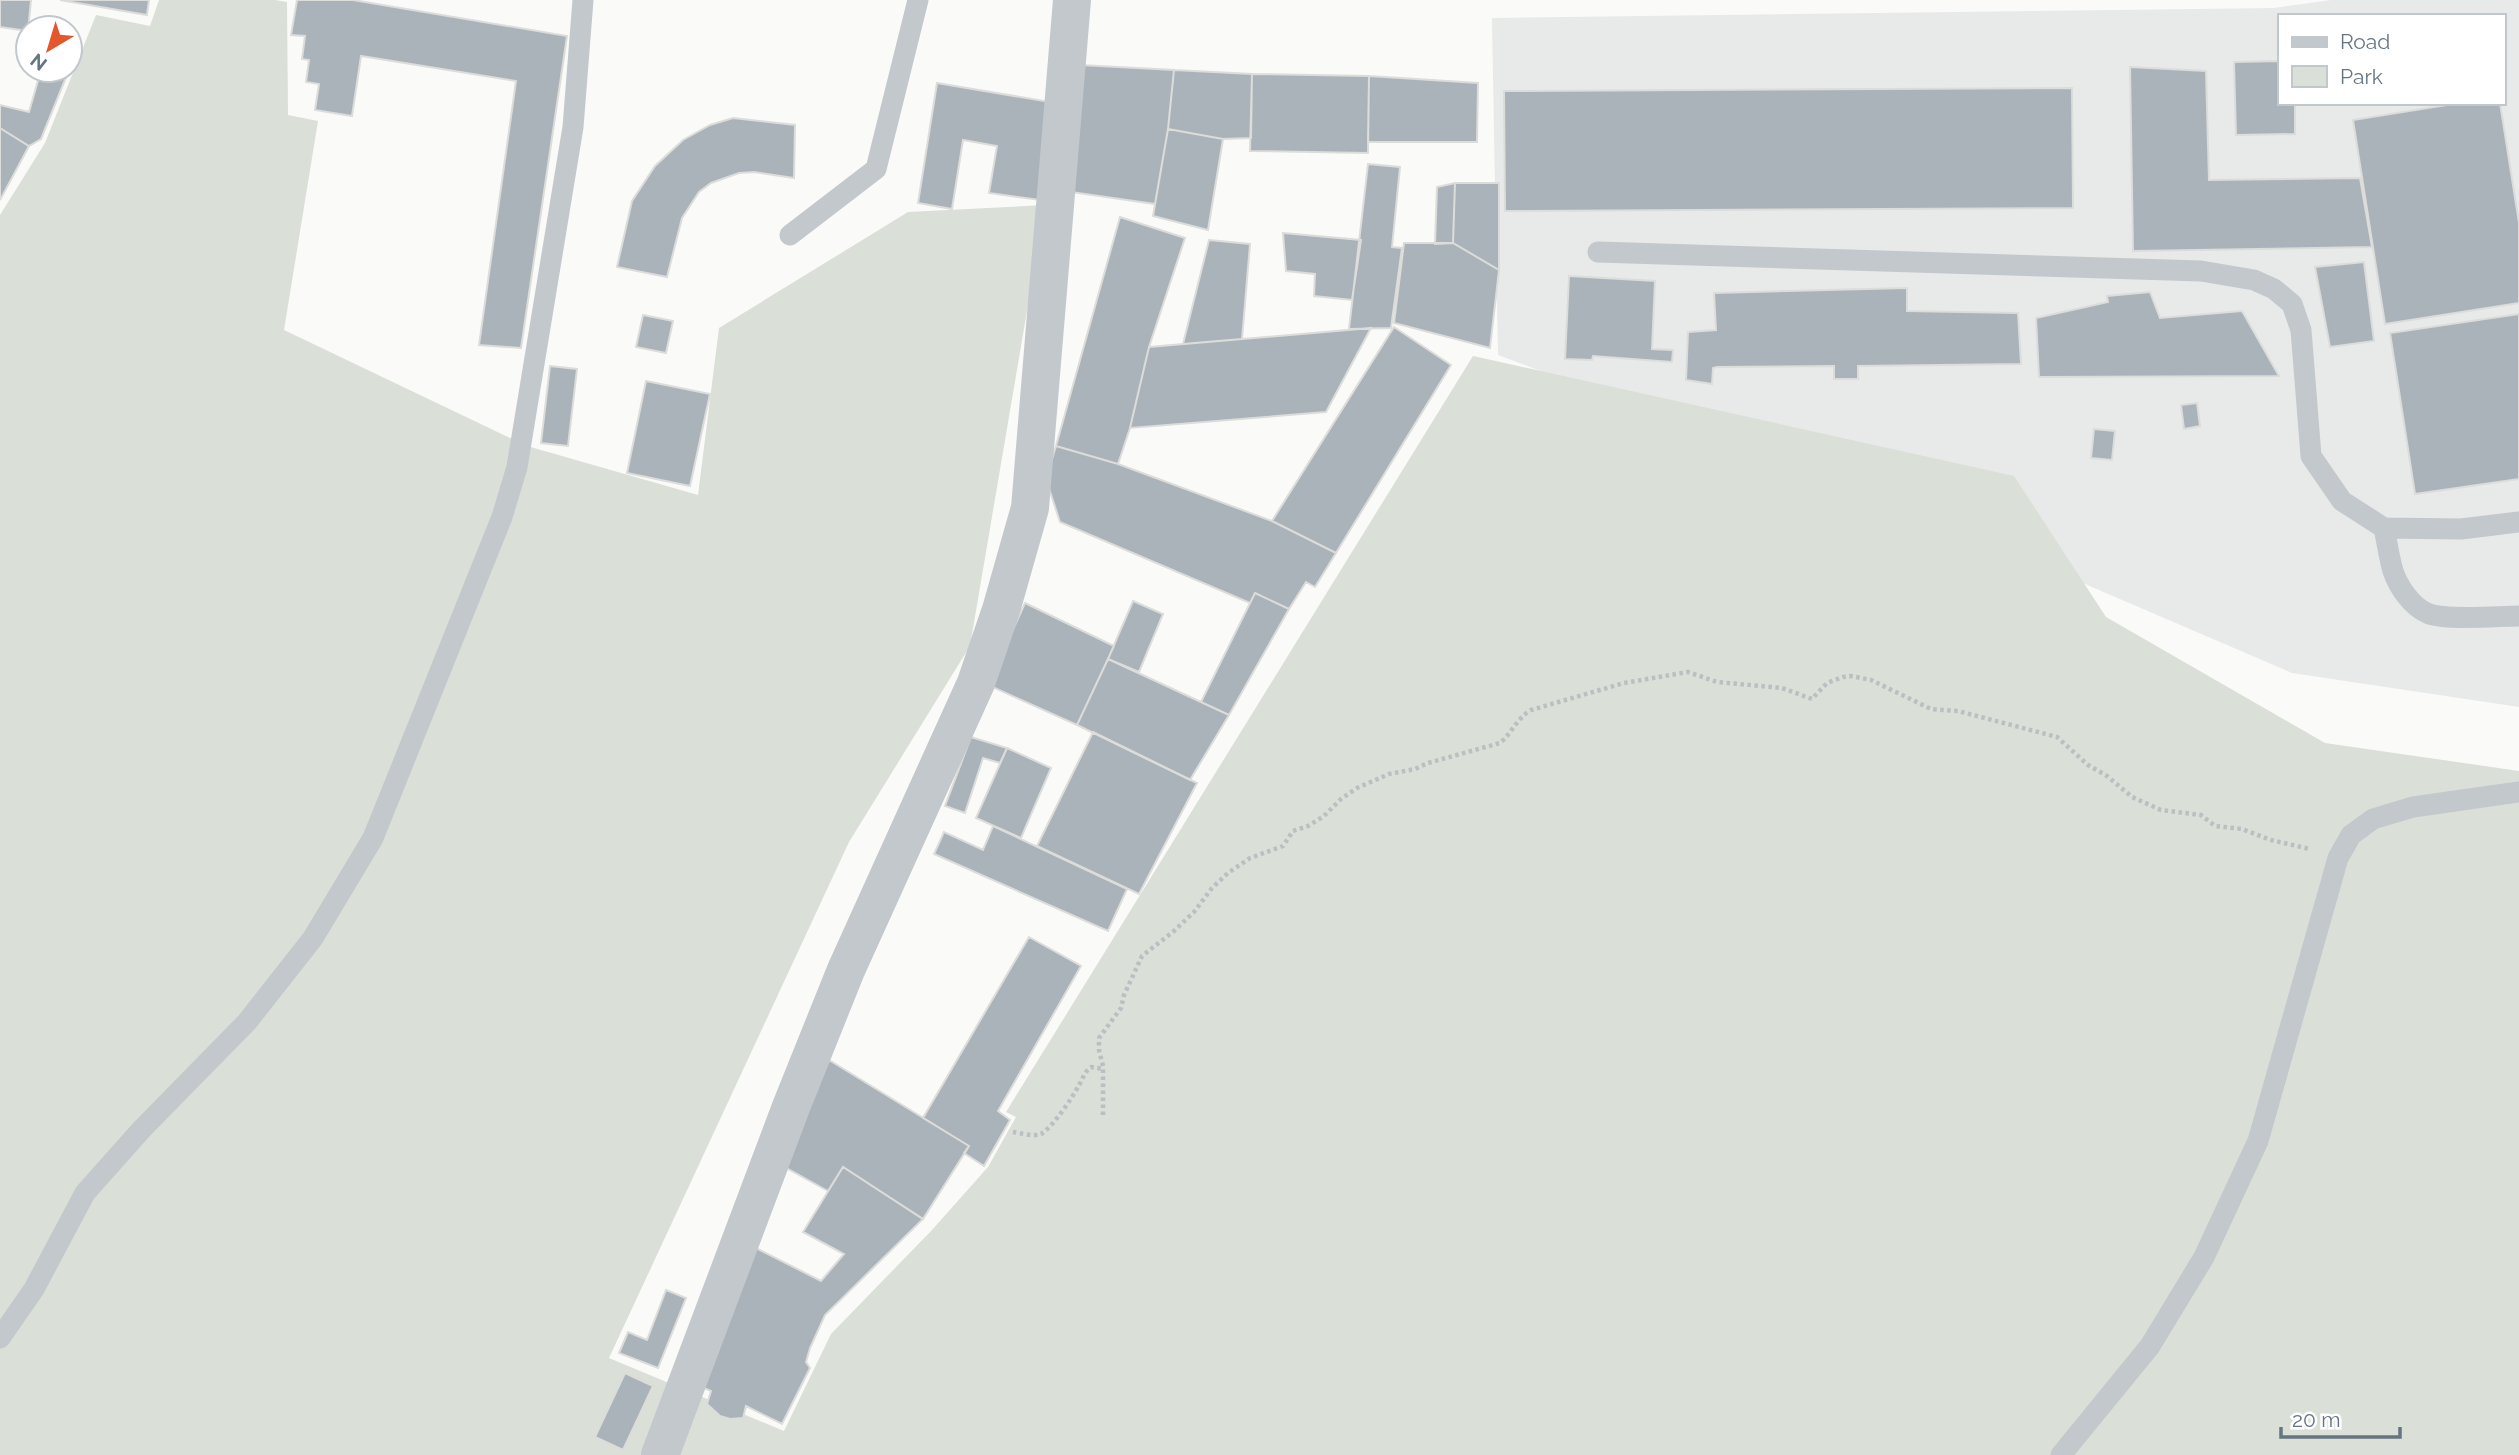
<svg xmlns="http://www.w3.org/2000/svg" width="2519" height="1455" viewBox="0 0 2519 1455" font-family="Raleway,sans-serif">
	<rect width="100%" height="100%" fill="#fafaf8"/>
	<path fill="#e8e9e9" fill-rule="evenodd" d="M2331,0H2519V707L2292,673L1920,513L1498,355L1492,18L2273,8ZM2279,16H2503V103H2279Z"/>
	<path fill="#dadfd7" d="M159,0H275L287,2L288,115L318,121L284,330L527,446L698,495L719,328L908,212L1045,205L970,646L849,842L609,1358L784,1431L831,1334L932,1230L988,1167L1016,1117L1006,1112L1473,356L2014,476L2106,617L2325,743L2519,771V1455H0V215L45,143L96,15L150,26Z"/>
	<path fill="#aab3b9" stroke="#dcdcda" stroke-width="2" d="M0,0H31L28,31L0,27Z
		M60,0H149L147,15Z
		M297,0H353L567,36L521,348L479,345L516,81L361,56L352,116L315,110L319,84L306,82L309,60L302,59L305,36L291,35Z
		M2279,61V103H2295V134L2236,135L2234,62Z
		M1080,65L1174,70L1168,129L1155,204L1071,192Z
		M2130,67L2206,71L2209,180L2360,178L2372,247L2133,251Z
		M41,70H69L41,139L29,146L0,128V105L29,112Z
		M1174,70L1252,74L1251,138L1223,139L1168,129Z
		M1252,74L1369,76L1368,153L1250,151Z
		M1369,76L1478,83L1477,142H1368Z
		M937,83L1056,103L1040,200L989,193L997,146L963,140L952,209L918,203Z
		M2072,88L2073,208L1505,211L1504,91Z
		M2459,103H2500L2519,223V303L2385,324L2353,120Z
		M733,118L795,125L794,178L754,172L739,173L711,183L699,192L682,218L667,277L617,267L632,201L655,166L683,140L710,125Z
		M0,128L29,146L0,200Z
		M1168,129L1223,139L1208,230L1153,216Z
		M1368,164L1400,167L1392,247L1402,248L1391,328L1349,329Z
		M1455,183H1499V270L1453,243Z
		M1455,183L1453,243L1435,244L1437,187Z
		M1120,217L1185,238L1149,347L1130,428L1118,464L1056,446Z
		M1283,233L1361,240L1352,300L1314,296L1315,274L1286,271Z
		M1209,240L1250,244L1242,339L1183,344Z
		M1404,243H1453L1499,270L1490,348L1394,323Z
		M2364,262L2374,341L2330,347L2315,267Z
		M1569,276L1655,281L1652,349L1673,350L1672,362L1593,356L1592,360L1565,359Z
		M1907,288V311L2018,313L2021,364L1858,366V379H1834V366L1717,367L1713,368L1712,384L1686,380L1688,332L1716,330L1714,293Z
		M2150,292L2160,318L2242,311L2279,376L2039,377L2036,318L2108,302L2107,296Z
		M2519,314V479L2415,494L2390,333Z
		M643,315L673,321L666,353L636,347Z
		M1394,327L1451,365L1336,553L1272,521Z
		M1371,328L1326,412L1130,428L1149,347Z
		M550,366L577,369L568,446L541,443Z
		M646,381L710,394L690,486L627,473Z
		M2197,403L2200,426L2184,429L2181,405Z
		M2094,429L2115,431L2112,460L2091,458Z
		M1056,446L1118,464L1272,521L1336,553L1315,587L1306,582L1289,609L1255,593L1250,603L1060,522L1046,479Z
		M1255,593L1289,609L1229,715L1201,702Z
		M1133,601L1163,614L1139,672L1108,659Z
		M1025,603L1114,646L1077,725L988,685Z
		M1108,659L1229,715L1190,780L1077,725Z
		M1093,732L1197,783L1139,894L1037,846Z
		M971,737L1007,748L1000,763L983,758L965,813L945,806Z
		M1007,748L1051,768L1021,838L976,818Z
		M993,826L1127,889L1108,931L934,854L944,832L983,850Z
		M1029,937L1081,966L998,1111L1010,1120L984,1166L964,1153L969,1146L923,1118Z
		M829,1060L969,1146L923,1219L843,1167L828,1191L781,1165Z
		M843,1167L923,1219L825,1315L810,1348L806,1362L810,1368L782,1424L746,1406L743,1418L730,1419L720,1416L707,1404L711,1391L700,1386L752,1246L821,1281L844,1254L803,1232Z
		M666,1290L686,1298L658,1368L619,1353L628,1332L647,1340Z
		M625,1373L653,1386L623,1450L595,1437Z"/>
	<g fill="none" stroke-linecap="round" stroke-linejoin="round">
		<path stroke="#bbbfc2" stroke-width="4.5" stroke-dasharray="3.5 3.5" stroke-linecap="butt" d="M1103,1115V1066L1099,1050V1038L1121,1008L1124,995L1142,956L1174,931L1194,912L1212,888L1228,873L1250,858L1283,846L1293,831L1308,826L1324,816L1341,799L1357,788L1389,774L1415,769L1428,763L1500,743C1512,733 1517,718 1531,710L1624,683L1688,672L1717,682L1782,688L1812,699L1827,683L1843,677L1851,676L1871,680L1931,709L1958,711L2057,737L2088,765L2107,776L2132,797L2161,810L2201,815L2215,826L2242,829L2271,840L2310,849
			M1013,1132C1020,1133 1034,1137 1041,1134C1052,1128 1073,1097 1079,1085C1083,1079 1084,1072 1091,1067L1103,1069"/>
		<path stroke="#c3c8cc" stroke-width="21" d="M790,235L876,169L918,0
			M1598,252L2201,271L2254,280L2274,289L2292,304L2301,330L2311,456L2342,501L2384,528L2461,529L2519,522
			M2384,528C2387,542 2389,557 2393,571C2398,586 2411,606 2427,613C2444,621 2498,616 2519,616
			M0,1338L34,1289L85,1193L142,1129L247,1022L313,938L373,838L502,517L517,467L573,127L583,0
			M2061,1455L2150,1346L2204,1257L2258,1141L2338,858L2351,835L2373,819L2413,807L2519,792"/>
		<path stroke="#c3c8cc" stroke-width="38" d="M660,1455L791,1107L846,970L976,683L1001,610L1030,508L1072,0"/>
	</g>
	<rect x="2278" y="14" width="228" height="91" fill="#ffffff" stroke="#c1c8cd" stroke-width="2"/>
	<rect x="2292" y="37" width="35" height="10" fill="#c3c8cc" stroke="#c1c8cd" stroke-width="2"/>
	<text x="2340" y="49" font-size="21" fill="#657683">Road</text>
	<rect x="2292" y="66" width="35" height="21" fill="#dadfd7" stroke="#c1c8cd" stroke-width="2"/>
	<text x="2340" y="84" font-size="21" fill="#657683">Park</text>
	<g transform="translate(49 49) rotate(218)"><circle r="33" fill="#ffffff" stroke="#c1c8cd" stroke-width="2"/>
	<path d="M0-5L12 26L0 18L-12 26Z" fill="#e4572e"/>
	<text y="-10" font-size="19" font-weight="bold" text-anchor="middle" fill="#657683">N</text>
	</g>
	<path d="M2281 1427v10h119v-10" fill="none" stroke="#657683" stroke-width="3.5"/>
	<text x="2292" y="1427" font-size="21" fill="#657683" stroke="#ffffff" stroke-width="5" paint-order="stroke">20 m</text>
</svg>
